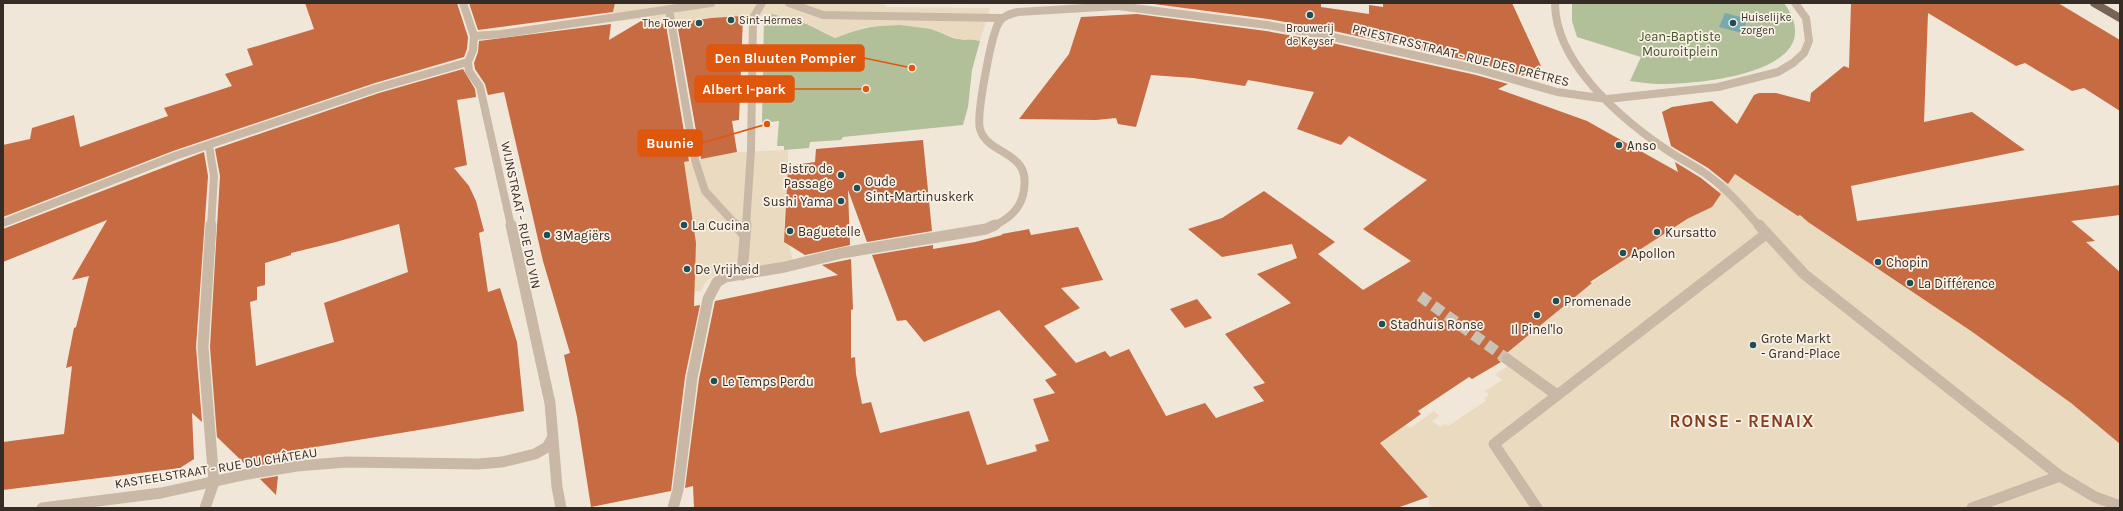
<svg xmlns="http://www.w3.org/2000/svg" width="2123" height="511" viewBox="0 0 2123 511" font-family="Karla,sans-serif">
	<rect width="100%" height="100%" fill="#f1e7d9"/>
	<path fill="#b1c099" d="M1572,3H1784C1834,72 1702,84 1660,84C1650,84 1640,82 1630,81L1641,57L1577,37L1572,21Z
		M773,14L807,24L835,38C866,25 900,20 932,29C941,32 950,38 958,39C966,41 972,38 980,41L972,70L968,107L963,125L843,137L841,140L810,142L809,148L784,150V146H777L779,121L762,123L764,15Z"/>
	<path fill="#eadac0" d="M615,3H886L884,5L886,7L990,8L980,41L970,39H958L931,29L900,25L865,27L835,38L807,24L773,14L742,19L711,18L652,27L651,20L645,18L622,21L613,12Z
		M788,150V168L783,169V171H786L787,185H783L782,188H786L784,229L793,260L717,273L705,283L701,291L690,292L694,241L689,195L682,162L737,152Z
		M1727,168L1919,294L1971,331L2071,403L2120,444V508H1430L1428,497L1378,440L1404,423L1410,428L1434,411L1439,416L1432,421L1440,427L1445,424L1448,426L1487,400L1484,398L1489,395L1485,391L1502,380L1495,374L1508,366L1499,359L1578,293L1618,264L1684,220L1712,207Z"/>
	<path fill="#78a9ae" d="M1725,13L1748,19L1742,33L1719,27Z"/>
	<path fill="#c66b42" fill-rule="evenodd" d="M305,3H457L468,37L467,49L464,57L375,83L173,151L3,217V145L30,139L32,128L74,115L80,147L168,116L164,108L232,86L225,74L253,65L247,49L314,29Z
		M469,3H615L613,12L478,30Z
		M1146,3H1321V7L1369,14V5L1383,7V3H1512L1541,66L1522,76L1479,63L1334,31L1268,19Z
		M1851,3H2058L2120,40V111L2084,88L2072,91L2025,63L2016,66L1928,13L1924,122L1972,112L2025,150L1851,186L1857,221L2120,185V215L2071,221L2095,241L2086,242L2120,272V444L2071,403L1971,331L1808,222L1800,215L1798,216L1735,174L1728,184L1708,168L1671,146L1662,112L1672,107L1712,101L1737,124L1754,95L1759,93H1776L1810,102L1811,93L1844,66L1849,68Z
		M1137,14L1266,31L1332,43L1476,75L1508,84L1498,89L1587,121L1678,172L1675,162L1701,178L1721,194L1712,207L1687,219L1590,282L1592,283L1508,352L1502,355L1498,360L1501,362L1472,379L1469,377L1418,411L1421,414L1380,443L1428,497L1397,508H694L693,486L685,488L699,379L715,301L838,275L822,265L851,259L853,309L851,310V358L855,357L856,374L862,404L871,402L880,433L969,411L987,465L1037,451L1035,445L1049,441L1033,399L1055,393L1045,380L1057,375L999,310L924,342L906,320L897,321L872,255L933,245V249L975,242L1002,235V234L1029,229L1031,235L1078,227L1103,280L1061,288L1080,308L1044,326L1076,363L1105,351L1110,357L1129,349L1166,416L1205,403L1216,418L1264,401L1253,387L1265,383L1225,334L1291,303L1257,274L1297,258L1292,244L1222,257L1188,229L1222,218L1264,191L1335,242L1318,254L1363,290L1411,261L1363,229L1427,180L1349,136L1341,145L1297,129L1314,92L1248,80L1245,86L1193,78L1151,75L1136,127L1118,124L1116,118L1096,120L1019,119L1069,54L1081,17Z
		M743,16L739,120L732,121L737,152L701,159L677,23L711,18Z
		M646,18L666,25L689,161L684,162L696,243L694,306L700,305L685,377L671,491L591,507L577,417L564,355L570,353L543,261L504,92L488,95L485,84L475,69L474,63L478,52L479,41L611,24L609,40Z
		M463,69L475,89L476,97L457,100L467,165L454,168L469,186L476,201L484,231L479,233L488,292L500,288L517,342L524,411L443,426L279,453V462L248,467L217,437L210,347L220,176L215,149L379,93ZM399,224L408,272L324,303L334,342L256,366L250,302L257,300V287L265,285V263L291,255V253L336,242Z
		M923,140L932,231L867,242L848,190L850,245L805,255L784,242L788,166L815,162L816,149Z
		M204,152L208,176L196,347L202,422L192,413L194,459L180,468L3,490V442L64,434L72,366L66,368L74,328L76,327L89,276L72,280L107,220L3,262V229Z
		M1197,299L1212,318L1185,328L1170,309Z
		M278,476L276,495L260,479Z"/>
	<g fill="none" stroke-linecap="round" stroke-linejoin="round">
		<path stroke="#cbc2b5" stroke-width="11" stroke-dasharray="11 5.5" stroke-linecap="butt" d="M1420,296L1507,359"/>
		<path stroke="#c9b8a5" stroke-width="8" d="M463,3L474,36L473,50L468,62L469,71L480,87L511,226
			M789,3L823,15L1001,18
			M1555,3C1555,62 1619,117 1664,148C1679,159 1696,166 1710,177C1729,191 1744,209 1759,226
			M669,9L695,160L705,191L737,226
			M474,36L501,34L711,3
			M209,146L214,176L211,226
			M3,223L175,156L377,88L468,62
			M746,226L751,151L753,18L762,3
			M993,226C1007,220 1019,211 1023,195C1034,149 988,157 980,129C976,115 991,38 998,24C1002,16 1010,14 1018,12L1118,6L1267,25L1333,37L1477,69L1557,92L1607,99L1718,87L1778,72L1793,63L1804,53L1809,41L1806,18L1795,3"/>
		<path stroke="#c9b8a5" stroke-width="11" d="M511,225L550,403L557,487L561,508
			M736,225L744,234
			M1759,225L1804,274L2060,476L2095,497L2120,506
			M742,275L746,225
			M1507,359L1557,395
			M42,508L161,493L248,474L297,466L347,462L477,464L502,462L535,454L547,447L553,437
			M205,508L214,482L203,347L211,225
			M673,508L678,490L692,378L708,299L717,282L725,277L785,267L842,253L986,229L995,225
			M1537,508L1494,444L1766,234
			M1972,508L2060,476"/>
		<path stroke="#776457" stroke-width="8" d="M2094,3L2120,18"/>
	</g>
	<g fill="#1c4f56" stroke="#f9f1e5" stroke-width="1.5">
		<circle cx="1310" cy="15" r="4"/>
		<circle cx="731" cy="20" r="4"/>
		<circle cx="699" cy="23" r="4"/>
		<circle cx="1733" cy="23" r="4"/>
		<circle cx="1619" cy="145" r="4"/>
		<circle cx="841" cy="175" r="4"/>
		<circle cx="857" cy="188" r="4"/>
		<circle cx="841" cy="201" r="4"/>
		<circle cx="684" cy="225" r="4"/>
		<circle cx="790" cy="231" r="4"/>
		<circle cx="1657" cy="232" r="4"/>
		<circle cx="547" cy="235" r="4"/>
		<circle cx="1623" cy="253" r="4"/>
		<circle cx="1878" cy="262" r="4"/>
		<circle cx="687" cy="269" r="4"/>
		<circle cx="1910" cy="283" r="4"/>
		<circle cx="1556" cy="301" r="4"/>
		<circle cx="1537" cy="315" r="4"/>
		<circle cx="1382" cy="324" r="4"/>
		<circle cx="1753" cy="345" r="4"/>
		<circle cx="714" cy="381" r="4"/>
	</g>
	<g text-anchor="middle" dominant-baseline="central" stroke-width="3.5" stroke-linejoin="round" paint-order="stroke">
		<g font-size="11" fill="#352c26" stroke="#f9f1e5" text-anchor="start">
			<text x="1741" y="17">Huiselijke<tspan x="1741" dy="13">zorgen</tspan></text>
			<text x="739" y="20">Sint-Hermes</text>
			<text x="691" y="23" text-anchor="end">The Tower</text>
			<text x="1310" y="28" text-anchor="middle">Brouwerij<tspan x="1310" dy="13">de Keyser</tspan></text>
		</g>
		<g font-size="13" fill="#42532a" stroke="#f9f1e5">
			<text x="1680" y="36">Jean-Baptiste<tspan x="1680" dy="15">Mouroitplein</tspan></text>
		</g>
		<g font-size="13" fill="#352c26" stroke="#f9f1e5">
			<text transform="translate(1461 55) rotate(14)">PRIESTERSSTRAAT - RUE DES PRÊTRES</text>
			<text transform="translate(521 215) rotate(78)">WIJNSTRAAT - RUE DU VIN</text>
			<text transform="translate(216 468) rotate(-9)">KASTEELSTRAAT - RUE DU CHÂTEAU</text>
		</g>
		<g font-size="13" fill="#352c26" stroke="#f9f1e5" text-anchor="start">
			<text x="1627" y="145">Anso</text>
			<text x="833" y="168" text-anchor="end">Bistro de<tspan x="833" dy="15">Passage</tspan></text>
			<text x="865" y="181">Oude<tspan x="865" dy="15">Sint-Martinuskerk</tspan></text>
			<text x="833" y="201" text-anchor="end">Sushi Yama</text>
			<text x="692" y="225">La Cucina</text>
			<text x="798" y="231">Baguetelle</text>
			<text x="1665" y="232">Kursatto</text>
			<text x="555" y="235">3Magiërs</text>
			<text x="1631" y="253">Apollon</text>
			<text x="1886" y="262">Chopin</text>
			<text x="695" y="269">De Vrijheid</text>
			<text x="1918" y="283">La Différence</text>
			<text x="1564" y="301">Promenade</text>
			<text x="1390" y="324">Stadhuis Ronse</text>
			<text x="1537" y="329" text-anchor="middle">Il Pinel'lo</text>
			<text x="1761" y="338">Grote Markt<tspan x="1761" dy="15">- Grand-Place</tspan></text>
			<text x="722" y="381">Le Temps Perdu</text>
		</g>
		<g font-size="17" font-weight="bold" letter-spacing="1" fill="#843e1f" stroke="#f9f1e5">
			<text x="1742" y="421">RONSE - RENAIX</text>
		</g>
	</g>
	<path fill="none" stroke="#df570d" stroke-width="1.5" d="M912 68L864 58M866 89L794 89M767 124L702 143"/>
	<g fill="#df570d" stroke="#f9f1e5" stroke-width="1.5">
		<circle cx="912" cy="68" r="4"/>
		<circle cx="866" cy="89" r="4"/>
		<circle cx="767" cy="124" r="4"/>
	</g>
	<g fill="#df570d" stroke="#df570d" stroke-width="1.5">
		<rect x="707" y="45" width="157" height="26" rx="4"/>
		<rect x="695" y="76" width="99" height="26" rx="4"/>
		<rect x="638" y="130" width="64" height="26" rx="4"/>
	</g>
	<g font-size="14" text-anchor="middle" font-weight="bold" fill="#fff">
		<text x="785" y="63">Den Bluuten Pompier</text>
		<text x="744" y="94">Albert I-park</text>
		<text x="670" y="148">Buunie</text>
	</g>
	<rect width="2123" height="511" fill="none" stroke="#352c26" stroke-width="8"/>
</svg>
